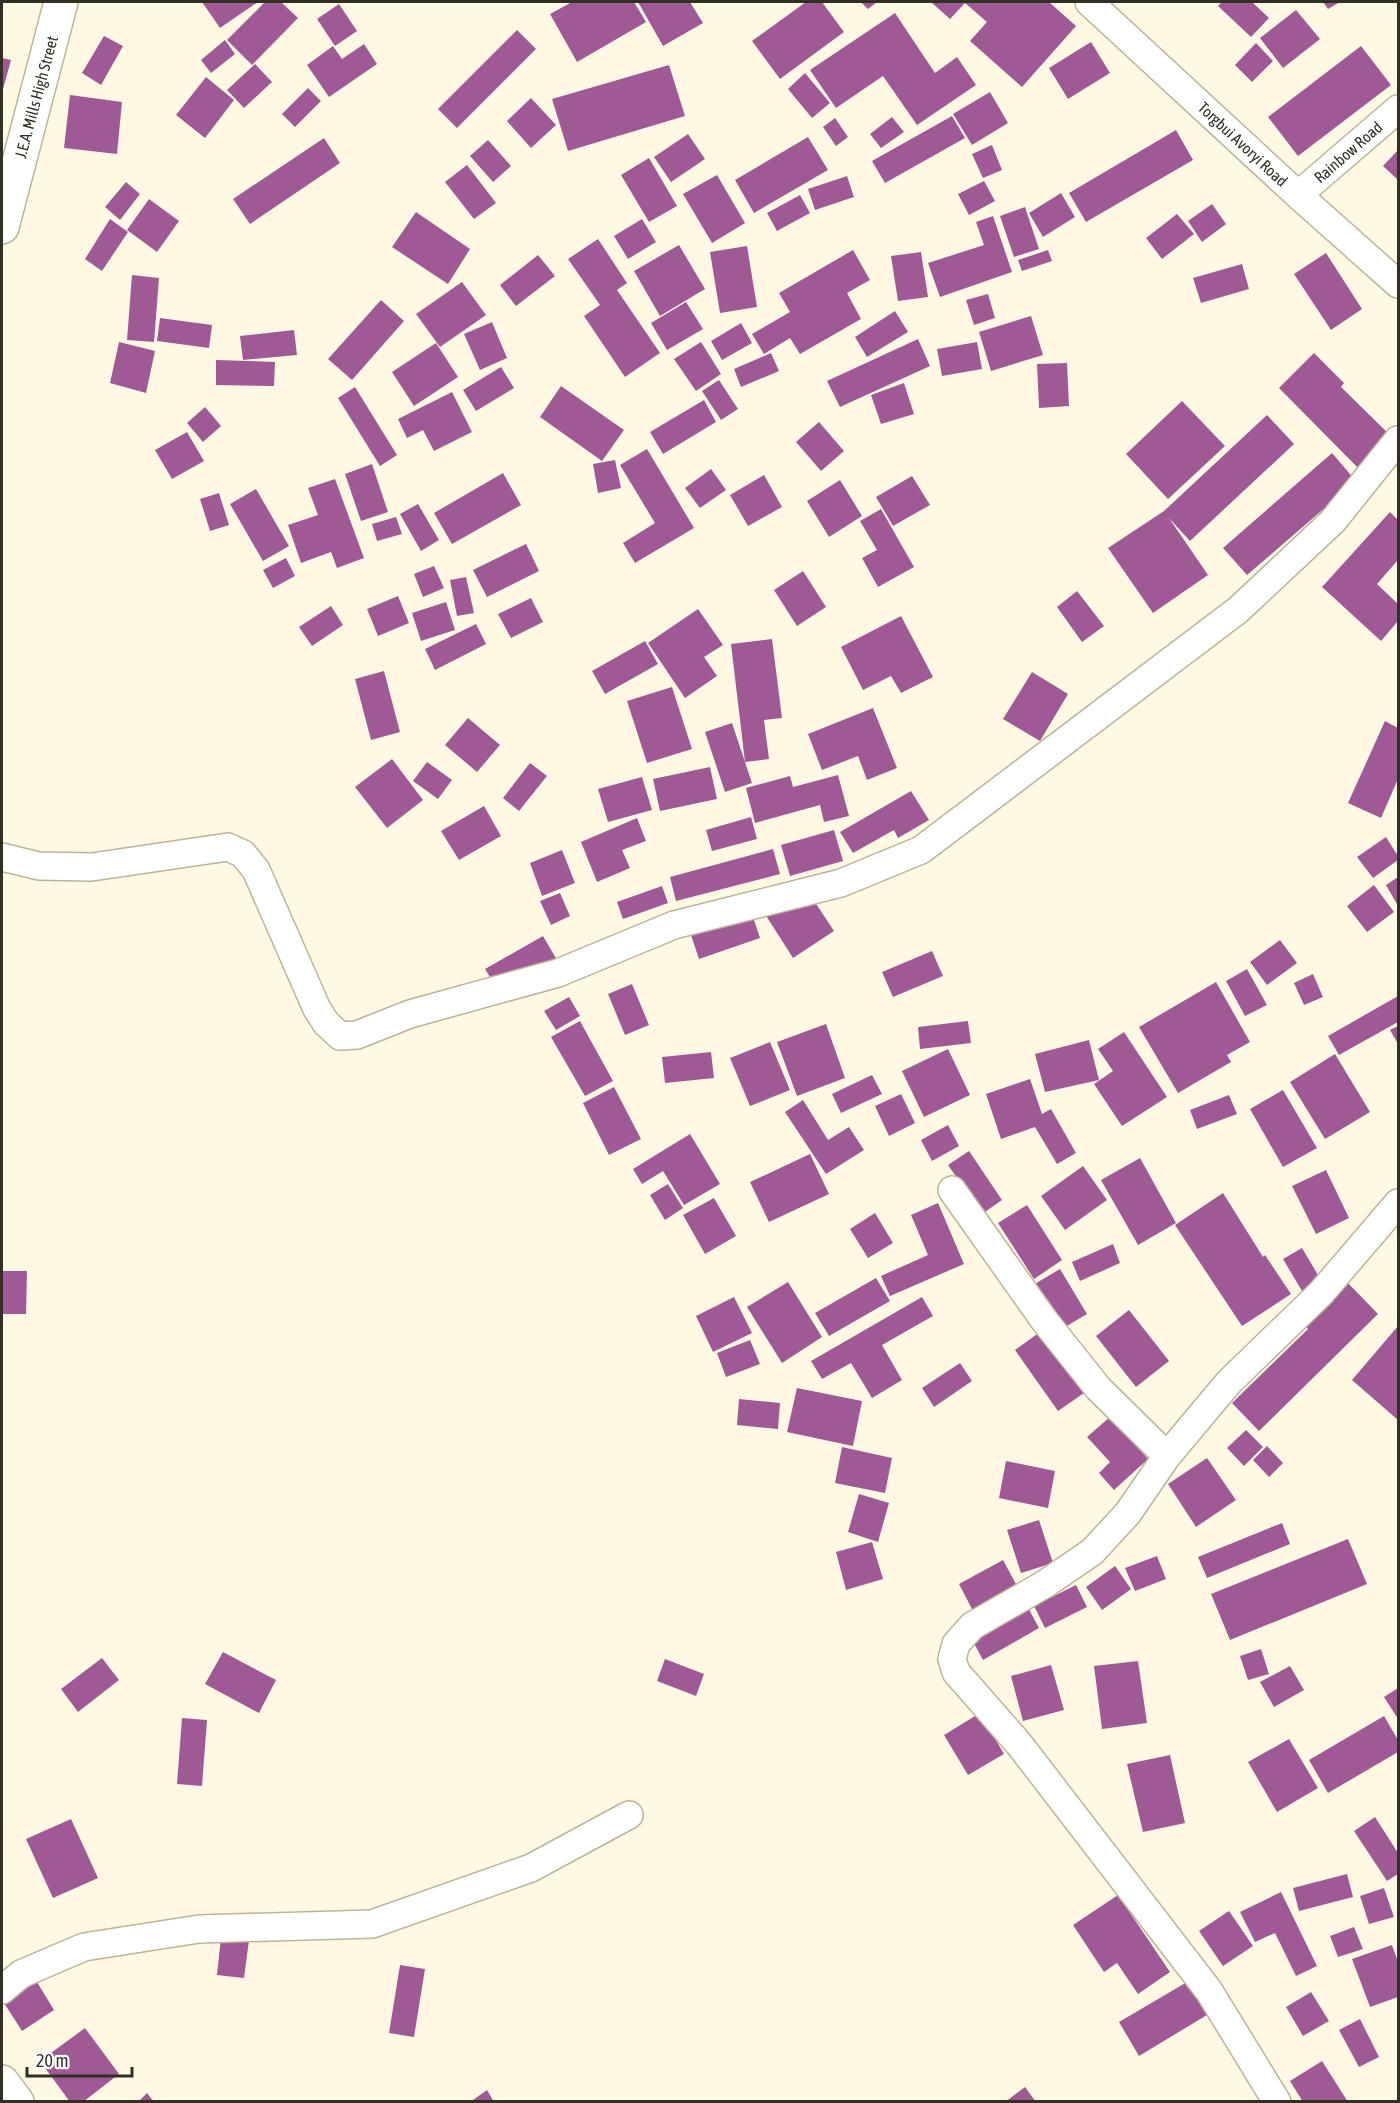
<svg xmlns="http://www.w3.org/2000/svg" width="1400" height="2103" viewBox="0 0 1400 2103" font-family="'Asap Condensed',sans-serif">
	<rect width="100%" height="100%" fill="#fff9e4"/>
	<path fill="#9f5995" d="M202,2H258L220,28Z
		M265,2H281L298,18L252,65L227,40Z
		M572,2H634L646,22L577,62L550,14Z
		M638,2H690L703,23L663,46Z
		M806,2H822L844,32L780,79L752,41Z
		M861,2H877L868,9Z
		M931,2H1049L1076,26L1022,87L970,41L987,22L965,3L950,19Z
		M1222,2H1252L1269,18L1251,37L1218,6Z
		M1323,2H1340L1328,9Z
		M339,4L357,31L335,46L317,19Z
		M1296,10L1320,39L1283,68L1260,38Z
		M895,13L935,73L957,57L976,85L917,125L883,76L836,108L810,70Z
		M517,30L536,49L457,128L438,109Z
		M104,36L123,46L101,85L82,73Z
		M225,40L235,54L211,73L201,60Z
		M1091,42L1110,73L1068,99L1049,68Z
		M1256,43L1273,61L1252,82L1235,65Z
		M364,44L377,64L329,97L307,65L333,46L342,59Z
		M1361,46L1391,85L1298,156L1268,117Z
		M2,58L11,60L2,93Z
		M255,64L272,82L244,108L227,90Z
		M669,65L685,116L568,151L552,99Z
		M805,73L830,103L812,118L788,89Z
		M206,77L234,100L205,138L176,115Z
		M308,88L321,101L295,127L282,114Z
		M990,92L1008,123L972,145L953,114Z
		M70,95L122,102L117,154L64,148Z
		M531,98L556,125L531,148L507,121Z
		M952,116L965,138L885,183L872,161Z
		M892,117L904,132L881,148L870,134Z
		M835,118L848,137L836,146L823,127Z
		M1176,130L1193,160L1086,222L1069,193Z
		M688,134L705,159L671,182L654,157Z
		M808,137L828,170L754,213L735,180Z
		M324,138L340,163L250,224L233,199Z
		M488,140L511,166L493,182L470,156Z
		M992,145L1002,170L983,178L972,154Z
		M1398,150V180L1383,166Z
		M649,158L677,206L649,222L621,175Z
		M467,165L496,203L474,219L445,182Z
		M717,175L745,223L712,243L683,194Z
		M847,176L854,197L815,210L808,189Z
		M984,181L995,201L969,215L958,194Z
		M126,182L140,194L120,220L105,207Z
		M1061,193L1075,217L1043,237L1029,213Z
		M800,195L810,213L777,231L767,213Z
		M149,199L179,221L157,252L127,230Z
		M1212,204L1226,224L1202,242L1188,221Z
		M1025,207L1039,249L1014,257L1000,216Z
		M416,212L470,249L448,284L392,247Z
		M1177,214L1194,234L1162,259L1146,238Z
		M993,216L1012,272L940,297L928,263L984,245L976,222Z
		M110,219L128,232L102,271L85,259Z
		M642,219L656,242L628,259L614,236Z
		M598,239L627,283L617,290L660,353L625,377L584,316L600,305L568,259Z
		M679,245L705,289L660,316L634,271Z
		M747,246L757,307L720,313L710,252Z
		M853,250L870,280L847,293L861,319L800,354L790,338L764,354L752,334L790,312L779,293Z
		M1048,250L1052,261L1022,271L1018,260Z
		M921,252L928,297L898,301L891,256Z
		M1326,253L1362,309L1331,330L1294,274Z
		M538,255L555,276L516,306L500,285Z
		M1242,264L1249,289L1201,303L1193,278Z
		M132,275L159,278L154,342L127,340Z
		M462,282L486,315L440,347L416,314Z
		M988,294L995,318L974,325L966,300Z
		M381,300L404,321L352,380L328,359Z
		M686,302L703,329L667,350L651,323Z
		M895,311L908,332L867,357L855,337Z
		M1031,316L1043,355L991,371L979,332Z
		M160,318L212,325L209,348L157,341Z
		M492,322L507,358L480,370L464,334Z
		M741,323L752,343L722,360L711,341Z
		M294,330L297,355L243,360L240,336Z
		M918,339L930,366L840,407L827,381Z
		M119,342L155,351L146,393L110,383Z
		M701,342L721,374L696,391L674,359Z
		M977,342L982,369L942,376L937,349Z
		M436,343L458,377L414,406L392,372Z
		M771,353L779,371L741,387L734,369Z
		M1314,353L1344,383L1341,387L1398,443L1366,476L1279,388Z
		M216,360L275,362L274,386L216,385Z
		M1067,363L1069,406L1039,408L1037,364Z
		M501,367L514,388L476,411L463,390Z
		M719,380L738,409L721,420L702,391Z
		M904,383L914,414L881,424L871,395Z
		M561,386L624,430L602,461L540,417Z
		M355,387L397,455L380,466L338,398Z
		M452,392L472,432L434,451L423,430L407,438L398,419Z
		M704,400L716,422L663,454L650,432Z
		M1182,401L1225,446L1168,499L1126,454Z
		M205,407L221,426L203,442L187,423Z
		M1267,415L1294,444L1190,541L1169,518L1208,575L1153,613L1108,548L1164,511Z
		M819,422L844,451L821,471L796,442Z
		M187,432L204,461L172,479L155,450Z
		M647,449L694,528L635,563L623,543L655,523L620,465Z
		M1332,453L1356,481L1247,575L1223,548Z
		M615,460L621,488L598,493L593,464Z
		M372,464L388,512L361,521L345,474Z
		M711,469L726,490L700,508L685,488Z
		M503,473L521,505L452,544L434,513Z
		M764,475L782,507L748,526L730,495Z
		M912,476L930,505L893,526L876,497Z
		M335,479L364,558L337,568L331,552L301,563L288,525L318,515L308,488Z
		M840,480L862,516L829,537L807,501Z
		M256,489L289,546L263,561L230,504Z
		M219,493L229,525L210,531L200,499Z
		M418,504L439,540L421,551L400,514Z
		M881,509L914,567L878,587L862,558L877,550L860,521Z
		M1390,512L1398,520V560L1377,584L1398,604V621L1381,641L1322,587Z
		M396,517L402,534L377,541L372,524Z
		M526,544L539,571L487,597L473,570Z
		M286,558L295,576L273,588L263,570Z
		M434,566L444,588L423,597L414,574Z
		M803,571L826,607L797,626L774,590Z
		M466,577L474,613L457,616L450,580Z
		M1077,591L1104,626L1082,642L1057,607Z
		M398,596L409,623L378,636L367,609Z
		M531,598L543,622L511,638L498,614Z
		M446,602L455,630L421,641L412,613Z
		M331,606L343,625L312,646L299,627Z
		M698,609L723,645L704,657L717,676L685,698L648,643Z
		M901,616L933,677L901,693L891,676L863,690L841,647Z
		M476,624L486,644L435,670L425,649Z
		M772,639L782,718L764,720L769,759L745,762L731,644Z
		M645,641L658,664L605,694L592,671Z
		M384,671L400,732L371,740L355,679Z
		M1032,672L1068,694L1040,741L1003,719Z
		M672,687L692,749L647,763L627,701Z
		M873,708L897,768L867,780L858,756L822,770L808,734Z
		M468,718L500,745L477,772L445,745Z
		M1385,721L1398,728V779L1381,818L1348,803Z
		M732,723L752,783L725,792L705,732Z
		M392,759L423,800L387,828L355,787Z
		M427,762L452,780L438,799L413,781Z
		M530,763L547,776L519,811L503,798Z
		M710,767L717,799L660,811L653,779Z
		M838,775L849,816L824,822L820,805L755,823L746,788L790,776L793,787Z
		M642,777L652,810L608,822L598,789Z
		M911,791L929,820L898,838L894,830L853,853L840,832Z
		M484,806L501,836L459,860L441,831Z
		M751,817L757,839L712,851L706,830Z
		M637,818L646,841L622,850L630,868L597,882L581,842Z
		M834,830L843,861L790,876L781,845Z
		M1386,837L1398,856V860L1373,878L1357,857Z
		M773,849L780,874L676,901L670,877Z
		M562,850L575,883L542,896L530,863Z
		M1398,877V906L1386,885Z
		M803,884L834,931L793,958L763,911Z
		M1374,885L1394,912L1367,932L1347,906Z
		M662,886L668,903L623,919L617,902Z
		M560,893L570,916L551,925L540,901Z
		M752,914L760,938L699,959L691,935Z
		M543,936L557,960L500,993L485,969Z
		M1280,940L1297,963L1267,985L1250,962Z
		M932,951L943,976L893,997L882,972Z
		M1247,969L1267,1005L1245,1016L1226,981Z
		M1313,974L1323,997L1304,1005L1294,983Z
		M1216,982L1250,1042L1227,1055L1231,1062L1178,1093L1139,1027Z
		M632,984L649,1025L625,1035L608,994Z
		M1398,996V1022L1339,1055L1328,1036Z
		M569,997L580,1016L556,1030L544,1011Z
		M580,1021L613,1081L585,1096L551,1037Z
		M968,1021L971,1043L920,1049L918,1027Z
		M826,1024L845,1078L797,1096L777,1042Z
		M1398,1026V1044L1390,1030Z
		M1124,1032L1167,1097L1122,1126L1094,1084L1113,1071L1098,1049Z
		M1089,1040L1099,1080L1045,1092L1035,1054Z
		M770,1042L790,1090L750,1106L730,1058Z
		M948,1049L970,1095L924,1117L902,1071Z
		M711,1052L714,1078L665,1083L662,1057Z
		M1335,1054L1370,1112L1325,1139L1290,1082Z
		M872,1075L882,1094L841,1113L832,1094Z
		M1030,1079L1042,1114L1051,1109L1076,1153L1057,1164L1035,1127L1001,1139L986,1094Z
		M614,1087L641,1139L609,1155L583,1103Z
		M1283,1090L1317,1148L1283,1167L1250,1109Z
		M901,1094L915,1123L889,1136L875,1106Z
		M1229,1095L1237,1114L1197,1129L1190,1110Z
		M803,1100L828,1140L849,1127L864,1150L826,1174L785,1112Z
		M948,1125L959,1146L932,1161L921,1140Z
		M690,1134L720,1184L684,1205L663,1171L642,1184L633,1169Z
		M969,1151L1002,1200L982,1214L948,1165Z
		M810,1154L829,1194L769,1222L750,1182Z
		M1140,1158L1176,1223L1138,1245L1101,1180Z
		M1083,1166L1107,1200L1065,1230L1041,1196Z
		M1326,1170L1349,1218L1316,1234L1292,1186Z
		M668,1184L683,1208L665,1220L650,1195Z
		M1223,1193L1263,1257L1265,1255L1291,1294L1242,1326L1175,1225Z
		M714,1198L736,1236L705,1254L683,1215Z
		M938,1203L964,1264L890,1296L881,1276L928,1255L911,1215Z
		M1027,1205L1062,1260L1034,1279L998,1223Z
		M875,1213L893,1243L868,1258L850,1229Z
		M1113,1244L1120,1263L1080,1281L1072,1262Z
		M1302,1248L1321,1280L1302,1291L1283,1259Z
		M1060,1269L1087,1314L1060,1330L1033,1285Z
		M2,1271H27L26,1314H2Z
		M876,1278L890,1301L829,1336L815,1313Z
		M1345,1280L1378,1314L1259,1431L1232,1403L1308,1329L1302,1322Z
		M788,1282L822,1337L782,1363L747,1307Z
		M734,1297L752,1333L713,1352L696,1316Z
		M922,1297L933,1316L882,1345L902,1380L872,1398L851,1363L822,1379L811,1361Z
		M1129,1310L1169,1361L1136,1387L1096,1336Z
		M1398,1326V1420L1352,1380Z
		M1040,1332L1084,1393L1058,1411L1015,1350Z
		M750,1340L760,1364L726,1377L717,1353Z
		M960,1363L972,1381L934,1407L922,1388Z
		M797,1388L862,1401L853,1446L787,1432Z
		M739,1399L780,1403L778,1429L737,1425Z
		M1110,1417L1148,1459L1114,1490L1099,1473L1110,1462L1087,1437Z
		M1246,1430L1263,1447L1244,1466L1227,1448Z
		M1267,1446L1283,1463L1269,1477L1253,1460Z
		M842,1447L892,1458L885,1493L835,1483Z
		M1207,1458L1236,1500L1196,1527L1168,1484Z
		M1006,1461L1055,1471L1048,1508L999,1498Z
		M859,1494L889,1503L878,1542L848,1532Z
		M1039,1520L1053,1563L1021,1573L1007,1530Z
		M1282,1523L1290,1544L1207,1578L1198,1557Z
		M1348,1539L1367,1584L1230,1640L1211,1594Z
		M872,1542L883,1579L846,1590L836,1552Z
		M1157,1556L1166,1579L1135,1591L1125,1568Z
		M1003,1560L1017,1586L973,1611L959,1584Z
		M1115,1566L1131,1589L1102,1610L1086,1587Z
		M1076,1585L1087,1607L1045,1628L1034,1606Z
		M1025,1602L1039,1628L983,1660L969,1634Z
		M1261,1649L1269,1674L1248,1680L1240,1656Z
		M223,1652L276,1680L259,1713L205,1684Z
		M102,1658L119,1680L78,1712L61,1689Z
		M665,1659L704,1674L696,1696L657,1681Z
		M1138,1661L1147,1723L1102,1729L1094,1666Z
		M1051,1665L1064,1710L1023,1721L1011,1676Z
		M1290,1666L1304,1690L1274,1707L1260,1682Z
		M1398,1688V1719L1384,1697Z
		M980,1713L1004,1754L968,1775L944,1735Z
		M1384,1716L1398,1740V1752L1328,1793L1309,1760Z
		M182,1718L207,1720L202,1786L177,1784Z
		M1289,1739L1318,1788L1277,1812L1248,1762Z
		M1170,1755L1185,1823L1143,1832L1127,1764Z
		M1375,1817L1398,1853V1874L1387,1881L1354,1831Z
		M71,1819L98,1878L53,1898L26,1839Z
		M1347,1874L1353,1897L1299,1911L1293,1888Z
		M1384,1888L1394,1917L1369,1924L1360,1896Z
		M1281,1892L1317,1966L1296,1976L1275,1933L1255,1942L1240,1912Z
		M1118,1895L1170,1972L1138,1994L1117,1963L1104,1972L1073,1925Z
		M1229,1911L1253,1946L1223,1966L1199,1931Z
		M1354,1927L1363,1949L1338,1957L1330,1936Z
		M221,1937L249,1940L244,1978L217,1975Z
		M1392,1945L1398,1962V1997L1370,2007L1352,1959Z
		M400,1965L425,1969L414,2037L389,2033Z
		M37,1982L54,2010L22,2031L4,2003Z
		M1187,1982L1207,2015L1139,2056L1119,2022Z
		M1311,1992L1329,2021L1303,2036L1286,2007Z
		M1360,2019L1379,2057L1359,2067L1339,2030Z
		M85,2028L119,2074L83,2102H70L40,2061Z
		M1322,2061L1348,2102H1303L1290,2081Z
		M1025,2087L1036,2102H1005Z
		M487,2090L494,2102H470Z
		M147,2093L154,2102H138Z"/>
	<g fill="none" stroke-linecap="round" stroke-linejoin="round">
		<defs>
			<path id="street" d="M1089,2L1298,195L1398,284
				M1298,195L1398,109
				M2,857L39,866L92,867L228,847L243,854L256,870L317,1009L326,1023L340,1036L357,1035L410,1014L558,973L674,925L841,883L921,850L1238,610L1333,521L1398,440
				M952,1190L1044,1320L1098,1388L1167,1456
				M2,1990L21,1974L84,1947L199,1929L372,1924L531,1868L629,1815
				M1277,2102L1209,1991L1019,1744L956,1672L952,1659L956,1644L972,1626L1045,1584L1092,1552L1128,1513L1167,1456L1229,1382L1321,1293L1398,1203"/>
			<path id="highway" d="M2,227L61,2
				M2,2082L17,2102"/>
		</defs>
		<use href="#street" stroke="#bbb49b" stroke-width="30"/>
		<use href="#highway" stroke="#bbb49b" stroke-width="36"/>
		<use href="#street" stroke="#fff" stroke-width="27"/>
		<use href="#highway" stroke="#fff" stroke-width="33"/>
	</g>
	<g text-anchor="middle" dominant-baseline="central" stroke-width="6" stroke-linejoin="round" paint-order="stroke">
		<g font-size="16" fill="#322f25" stroke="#fff">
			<text transform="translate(36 97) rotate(-75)">J.E.A. Mills High Street</text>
			<text transform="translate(1243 144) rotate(43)">Torgbui Avoryi Road</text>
			<text transform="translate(1348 152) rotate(-41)">Rainbow Road</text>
		</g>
	</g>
	<rect width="1400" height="2103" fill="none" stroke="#322f25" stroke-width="6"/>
	<path d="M27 2067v9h105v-9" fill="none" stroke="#322f25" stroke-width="3"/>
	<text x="36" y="2067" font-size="18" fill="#322f25" stroke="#ffffff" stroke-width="4.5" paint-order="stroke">20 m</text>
</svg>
